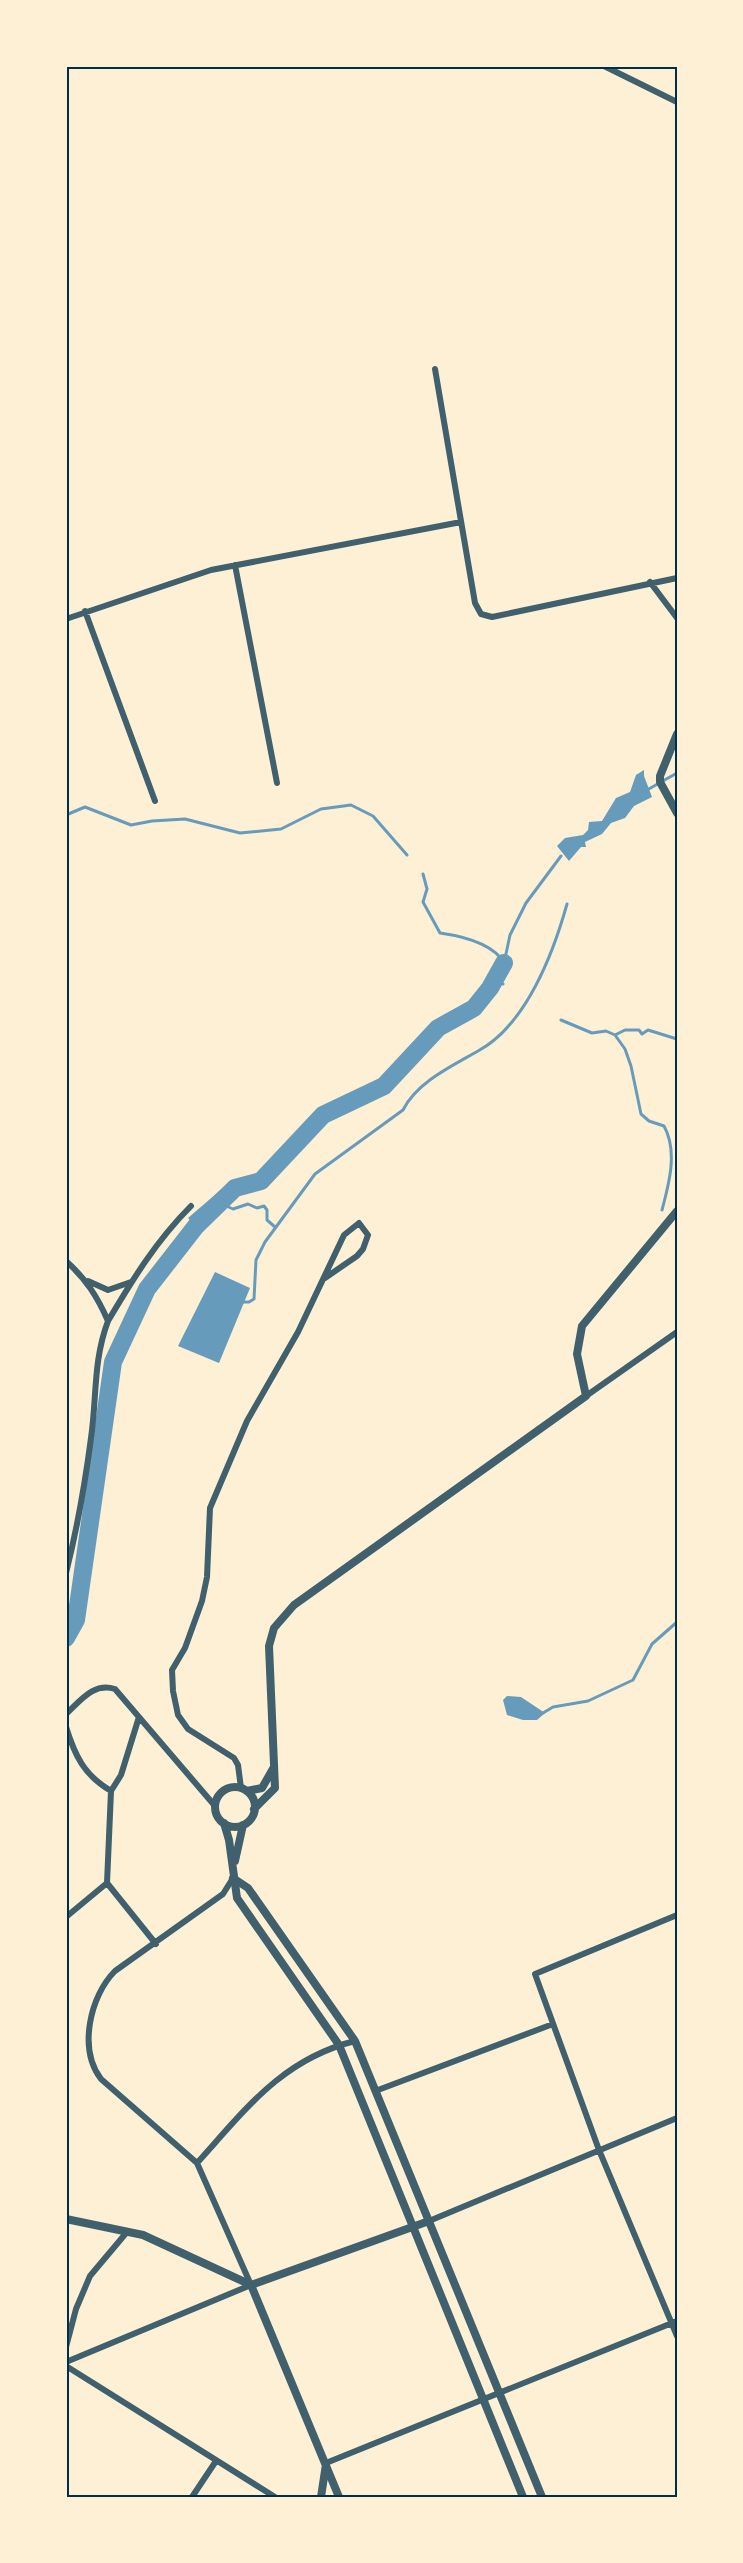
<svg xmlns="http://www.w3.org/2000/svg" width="743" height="2563" viewBox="0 0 743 2563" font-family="Figtree,sans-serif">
	<rect width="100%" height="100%" fill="#fdf0d5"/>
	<path fill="#669bbc" d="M644,770V776L652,797L634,806L625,818L611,823L602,834L585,842L586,847H581L569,861L557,846L565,838L583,835L588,830L589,822L602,821L616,798L630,792L636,775Z
		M231,1181L239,1194L200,1231L188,1218Z
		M215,1272L250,1288L219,1363L178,1346Z
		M507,1696L521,1697L545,1713L537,1720H523L507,1715L503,1700Z"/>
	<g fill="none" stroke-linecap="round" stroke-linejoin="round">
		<path stroke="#669bbc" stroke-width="3" d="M647,790L677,773
			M66,815L85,807L131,825L152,821L185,819L240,833L281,829L321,809L351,805L373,816L407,855
			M423,874L427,889L423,902L440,933C461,936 493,943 504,963
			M504,963L510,935L526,903L561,856
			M490,988L497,982L503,984
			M561,1020L592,1033L606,1031L615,1035L625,1030H639L642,1034L648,1030L677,1039
			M615,1035L625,1049L631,1066L641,1114L649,1121L664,1126C678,1151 669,1184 662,1210
			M222,1204L233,1209L248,1204L257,1208L264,1206L267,1210V1220L275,1227
			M242,1302H249L254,1299L256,1260L265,1242L315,1174L403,1110C417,1082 452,1066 478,1051C526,1025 553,954 567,904
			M543,1713L553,1707L588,1701L633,1680L652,1644L677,1622"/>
		<path stroke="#669bbc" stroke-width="18" d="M66,1638L76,1620L113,1362L147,1289L196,1226L235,1188L261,1181L323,1115L384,1086L438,1028L474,1008L490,988L504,963"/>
		<path stroke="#3f606c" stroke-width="6" d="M604,66L677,102
			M435,369L475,603L481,614L492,617L677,578
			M235,565L277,783
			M650,582L677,618
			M85,611L155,801
			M66,619L211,570L461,522
			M66,1261C86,1279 97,1296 108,1321C93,1361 97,1396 91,1438C85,1484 77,1529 66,1573
			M88,1281L108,1290L131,1282
			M108,1321C133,1279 156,1241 191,1206
			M586,1396L677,1332
			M66,1714C81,1700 94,1682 115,1689L215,1806
			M66,1727C75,1756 84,1775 111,1791
			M241,1788L238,1765L234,1758L188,1729L178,1715L173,1691L172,1670L185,1648L202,1601L207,1577L210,1508L247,1421L298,1332L344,1235L359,1223L368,1235L363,1249L357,1256L325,1278
			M107,1883L156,1944
			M677,1915L535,1974L599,2150L677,2336
			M66,1917L107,1883L111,1791L121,1775L139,1717
			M378,2090L553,2024
			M197,2163C245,2110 282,2059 355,2041
			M429,2221L677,2118
			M66,2347L76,2309L90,2276L127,2232
			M66,2362L251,2285L197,2163L101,2079C78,2049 90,1996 115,1971L223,1894L233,1878
			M66,2366L275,2497
			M326,2463L677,2321
			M192,2497L216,2461"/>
		<path stroke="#3f606c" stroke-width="8" d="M677,734L660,776V782L677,813
			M215 1807a20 20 0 1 1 40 0a20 20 0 1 1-40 0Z
			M247,1791L262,1788L274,1767
			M254,1809L275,1788L269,1646L274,1628L294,1605L586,1396L577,1354L582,1326L677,1211
			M224,1823L229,1840L237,1898L339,2045L523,2497
			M235,1861L243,1825
			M233,1878L248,1888L355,2041L542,2497
			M66,2219L143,2235L251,2285
			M251,2285L339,2497
			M251,2285L429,2221
			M321,2497L326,2464"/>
	</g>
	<rect width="743" height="2563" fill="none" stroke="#fdf0d5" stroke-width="135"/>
	<rect x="68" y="68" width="608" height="2428" fill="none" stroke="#003049" stroke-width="2"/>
</svg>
